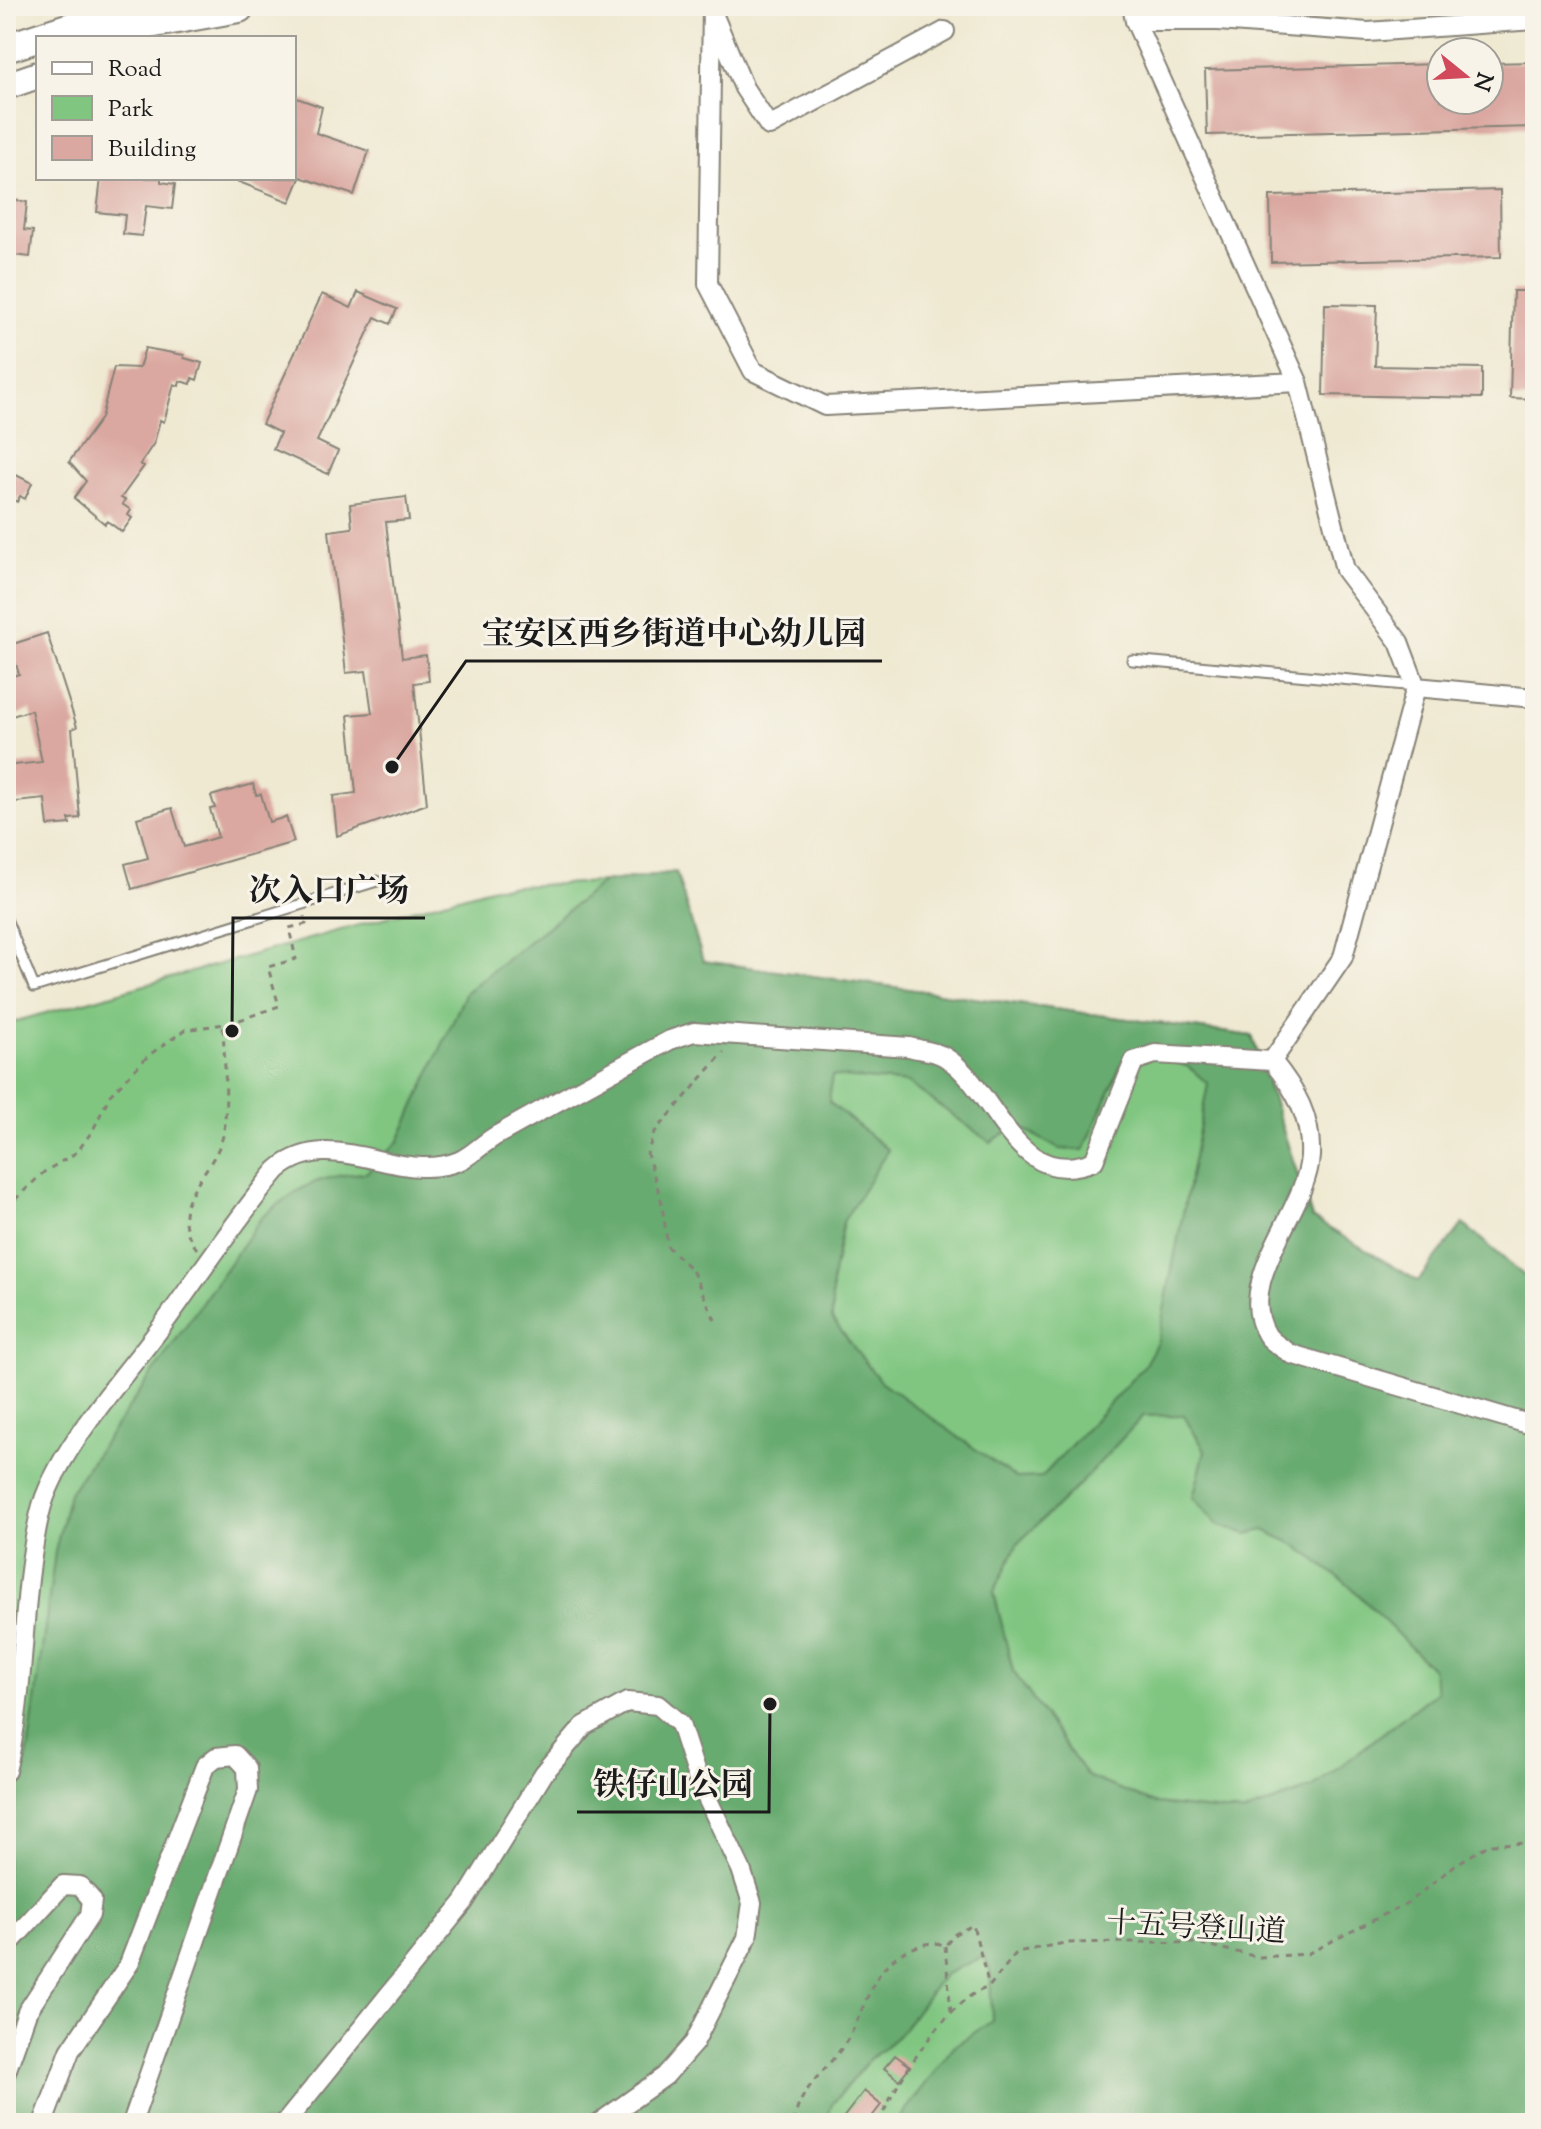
<svg xmlns="http://www.w3.org/2000/svg" width="1541" height="2129" viewBox="0 0 1541 2129" font-family="'Sorts Mill Goudy','Noto Serif SC',serif">
	<rect width="100%" height="100%" fill="#f7f3e8"/>
	<filter id="ink" filterUnits="userSpaceOnUse"><feTurbulence type="fractalNoise" baseFrequency=".0125" numOctaves="2"/><feDisplacementMap in="SourceGraphic" scale="16" xChannelSelector="R" yChannelSelector="G"/><feConvolveMatrix kernelMatrix="1 2 1 2 8 2 1 2 1" color-interpolation-filters="sRGB"/></filter>
	<filter id="wash" filterUnits="userSpaceOnUse"><feTurbulence type="fractalNoise" baseFrequency=".006" numOctaves="4" result="noise"/><feDisplacementMap in="SourceGraphic" scale="32" xChannelSelector="R" yChannelSelector="G"/><feGaussianBlur stdDeviation="1.8" result="paint"/><feColorMatrix in="noise" values="0 0 0 0 0 0 0 0 0 0 0 0 0 0 0 0 0 1.4 0 .05"/><feComposite in="paint" operator="in"/></filter>
	<g filter="url(#wash)">
		<rect width="100%" height="100%" fill="#efe9d2"/>
		<path fill="#80c681" stroke="#4e714e" stroke-width="2" d="M676,872L703,961L1252,1036L1312,1218L1418,1281L1463,1224L1535,1285V2123H6V1024L494,887L603,882Z"/>
		<path fill="#68ab6f" stroke="#426446" stroke-width="2" fill-rule="evenodd" d="M676,872L703,961L1252,1036L1312,1218L1418,1281L1463,1224L1535,1285V2123H896L954,2046L992,2021L990,1971L984,1956L943,1975L898,2036L867,2062L832,2104L826,2123H6V1823L12,1816L28,1753L55,1552L69,1493L261,1218C299,1187 317,1175 366,1173L399,1141L466,992L603,882ZM1138,1048L1189,1067L1208,1084L1158,1341L1144,1366L1042,1477L1016,1478L880,1381L832,1319V1280L843,1222L888,1150L829,1102L832,1076L908,1083L990,1142L1018,1126L1059,1149L1084,1150L1125,1056ZM1183,1415L1205,1450L1193,1498L1217,1524L1247,1534L1264,1530L1296,1545L1351,1587L1432,1669L1437,1691L1312,1788L1243,1813L1157,1804L1087,1776L1013,1671L994,1592L1018,1543L1079,1485L1143,1416Z"/>
		<g id="blocks">
			<path fill="#daa8a0" d="M1535,62V127L1207,135L1205,70L1441,64V100H1489V63Z
				M294,97L322,107L316,133L369,151L354,195L294,175Z
				M101,178H161V182L175,184L172,209L146,206L142,236L123,234L125,215L97,212Z
				M229,178H300L290,202Z
				M1500,190L1501,257L1271,262L1270,196Z
				M6,199L27,202L24,230L33,231L30,257L14,255V248L6,247Z
				M1513,291H1535V399L1510,398Z
				M358,292L397,309L390,324L375,317L317,441L338,451L328,474L273,449L280,433L262,424L322,294L351,308Z
				M1325,304L1377,305L1375,366L1482,368V398L1323,395Z
				M145,348L184,355V358L202,363L197,380L192,378L191,384L180,381L179,386L174,384L164,422L160,420L154,443L140,464L144,466L121,498L125,500L122,504L131,510L128,515L132,518L122,532L107,521L105,524L74,498L86,481L69,462L101,418L114,367L139,368Z
				M6,470L32,483L25,499L20,496L17,502L6,496Z
				M406,497L409,520L386,522L402,658L426,655L429,681L414,683L427,804L337,836L333,796L356,793L348,715L372,713L366,671L346,673L329,531L352,528L350,504Z
				M47,633L77,727L72,729L80,818L69,819L70,824L48,826L45,799L6,803V766L42,762L31,710L6,718V678L19,674L10,645Z
				M253,784L256,795L261,794L269,822L286,817L294,842L132,889L125,864L148,858L137,818L172,808L184,847L218,837L210,809L215,808L211,796Z
				M895,2055L910,2066L899,2080L884,2068Z
				M864,2091L881,2105L867,2123H839Z"/>
		</g>
	</g>
	<g filter="url(#ink)">
		<use href="#blocks" fill-opacity="0" stroke="#868277" stroke-width="2"/>
		<g fill="none" stroke-linecap="round" stroke-linejoin="round">
			<defs>
				<path id="lane" d="M1132,660L1416,686
					M6,919L34,987L377,881"/>
				<path id="street" d="M712,6L708,284L753,371L825,406L1298,382
					M1132,6L1135,21L1298,382L1345,570L1399,642L1416,687L1343,957L1272,1061
					M714,16L744,88L769,126L945,31
					M1135,21H1218L1368,32L1535,20
					M1416,687L1535,698
					M6,1771C27,1686 20,1598 40,1513C54,1453 125,1376 162,1326C200,1274 236,1219 277,1170C332,1123 397,1186 459,1161C473,1155 485,1141 499,1134C556,1102 613,1071 670,1040L694,1032L909,1047C920,1050 936,1051 945,1057C996,1088 1015,1193 1094,1161L1134,1061L1155,1054L1272,1061C1295,1089 1312,1118 1310,1156C1307,1211 1233,1281 1267,1335C1272,1343 1283,1348 1291,1354L1535,1426
					M6,1947L63,1885L80,1886L92,1900L90,1915L27,2012L6,2072
					M43,2123L70,2051L129,1964L205,1766L216,1757L235,1755L247,1768L248,1790L132,2123
					M285,2123L464,1902L544,1773L584,1726L627,1702L658,1705L680,1724L697,1777L741,1869L752,1903L747,1938L694,2043L665,2076L599,2123"/>
				<path id="secondary" d="M6,86L38,75"/>
				<path id="primary" d="M70,38L239,8
					M6,48L135,6"/>
			</defs>
			<use href="#lane" stroke="#868277" stroke-width="13"/>
			<use href="#street" stroke="#868277" stroke-width="22"/>
			<use href="#secondary" stroke="#868277" stroke-width="30"/>
			<use href="#primary" stroke="#868277" stroke-width="32"/>
			<path stroke="#868277" stroke-width="3" stroke-dasharray="6 6" stroke-linecap="butt" d="M6,1208L44,1172L77,1152L93,1130L110,1095L149,1055L185,1030L231,1023L279,1006L268,967L296,959L289,928L306,924L305,916
				M197,1249C160,1201 219,1172 224,1130C228,1096 224,1060 223,1025
				M715,1320L692,1270L668,1247L661,1199L647,1154L654,1133L724,1052
				M945,1946L951,2013
				M794,2123C798,2087 832,2067 849,2037C869,2002 872,1961 916,1947C925,1943 936,1941 945,1946L955,1934L973,1925L989,1986
				M879,2123C892,2088 951,1994 988,1988L1017,1952L1065,1943L1137,1942L1195,1943L1259,1957L1307,1954L1409,1902L1455,1865L1490,1844L1535,1843"/>
			<use href="#lane" stroke="#fff" stroke-width="9"/>
			<use href="#street" stroke="#fff" stroke-width="18"/>
			<use href="#secondary" stroke="#fff" stroke-width="26"/>
			<use href="#primary" stroke="#fff" stroke-width="28"/>
		</g>
	</g>
	<g text-anchor="middle" dominant-baseline="central" stroke-width="6" stroke-linejoin="round" paint-order="stroke">
		<g font-size="30" fill="#1c1c1c" stroke="#f7f3e8">
			<text transform="translate(1196 1929) rotate(3)">十五号登山道</text>
		</g>
	</g>
	<path fill="none" stroke="#1c1c1c" stroke-width="3" d="M392 767L466 661H882M232 1031L233 918H425M770 1704L769 1812H577"/>
	<g fill="#1c1c1c" stroke="#f7f3e8" stroke-width="3">
		<circle cx="392" cy="767" r="8"/>
		<circle cx="232" cy="1031" r="8"/>
		<circle cx="770" cy="1704" r="8"/>
	</g>
	<g font-size="32" text-anchor="middle" font-weight="bold" fill="#1c1c1c" stroke="#f7f3e8" stroke-width="6" stroke-linejoin="round" paint-order="stroke">
		<text x="674" y="644">宝安区西乡街道中心幼儿园</text>
		<text x="329" y="901">次入口广场</text>
		<text x="673" y="1795">铁仔山公园</text>
	</g>
	<rect width="1541" height="2129" fill="none" stroke="#f7f3e8" stroke-width="32"/>
	<rect x="36" y="36" width="260" height="144" fill="#f7f3e8" stroke="#9f9d96" stroke-width="2"/>
	<rect x="52" y="62" width="40" height="12" fill="#ffffff" stroke="#9f9d96" stroke-width="2"/>
	<text x="108" y="76" font-size="24" fill="#1c1c1c">Road</text>
	<rect x="52" y="96" width="40" height="24" fill="#80c681" stroke="#9f9d96" stroke-width="2"/>
	<text x="108" y="116" font-size="24" fill="#1c1c1c">Park</text>
	<rect x="52" y="136" width="40" height="24" fill="#daa8a0" stroke="#9f9d96" stroke-width="2"/>
	<text x="108" y="156" font-size="24" fill="#1c1c1c">Building</text>
	<g transform="translate(1465 76) rotate(108)"><circle r="38" fill="#f7f3e8" stroke="#9f9d96" stroke-width="2"/>
	<path d="M0-6L14 30L0 20L-14 30Z" fill="#d1495b"/>
	<text y="-12" font-size="22" font-weight="bold" text-anchor="middle" fill="#1c1c1c">N</text>
	</g>
</svg>
